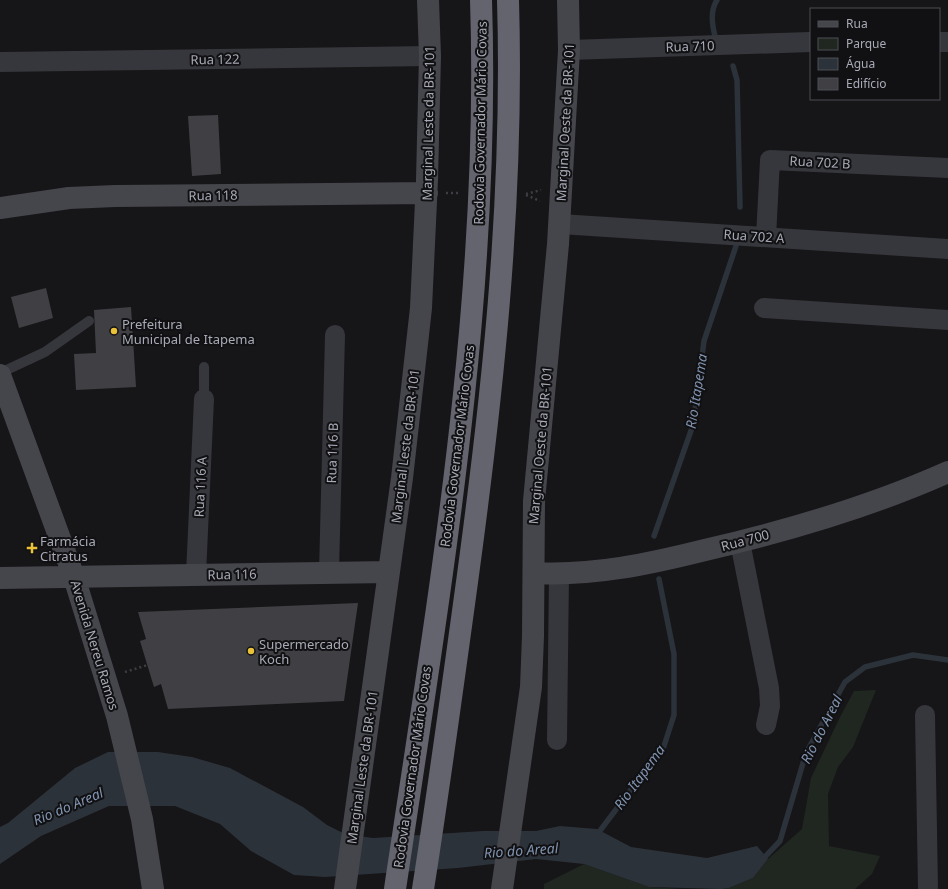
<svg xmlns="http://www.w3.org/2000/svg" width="948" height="889" viewBox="0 0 948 889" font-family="'Noto Sans',sans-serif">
	<rect width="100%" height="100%" fill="#161517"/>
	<path fill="#202721" d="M876,690L853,747L838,767L828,794L829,846L880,856L872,874L855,889H721L729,888L753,878L768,859L802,829L811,778L840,717L854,691Z
		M584,864L649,887L682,889H544V884Z"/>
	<path fill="#2c323a" d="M108,752H158L192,757L230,768L303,807L327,825L345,834L373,838L483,831H536L560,826L597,829L631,847L707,858L757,846L768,859L753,878L729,888L721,889L649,887L584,864L536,859L458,868L325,877L294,875L251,851L220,824L175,806H109L41,836L0,864V827L8,823L75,768Z"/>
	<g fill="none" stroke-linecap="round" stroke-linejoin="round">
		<path stroke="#2c323a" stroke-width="5.5" d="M715,36C712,24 710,11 717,0
			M733,66L737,80L740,207
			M654,536L693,425L704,341L736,246
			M596,836L664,746L674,715V654L659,579
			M761,861L780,841L806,753L845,682L865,667L913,655L948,660"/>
	</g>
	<path fill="#404044" d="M218,115L221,174L192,176L188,116Z
		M46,288L53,318L19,328L11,297Z
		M131,307L136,387L76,390L74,354L96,353L94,310Z
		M358,603L344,701L168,709L161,684L154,687L140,641L146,639L138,612Z"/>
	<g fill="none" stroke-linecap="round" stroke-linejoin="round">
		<path stroke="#3d3e43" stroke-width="2.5" stroke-dasharray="2 3" stroke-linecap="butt" d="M446,193H458
			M526,194L541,190
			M526,195L540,201
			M125,672L154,663"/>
		<path stroke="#36373c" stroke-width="10" d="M0,373L45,352L89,321
			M204,399V367"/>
		<path stroke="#36373c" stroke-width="20" d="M939,42H948
			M569,50L811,42
			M0,62L430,56
			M560,224L948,249
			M766,237L770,160L948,168
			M764,308L948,320
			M740,542L769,688L770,706L766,725
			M329,572L335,335
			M196,575L204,399
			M925,715L928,889
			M557,740L559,574"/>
		<path stroke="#45464c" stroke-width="22" d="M0,208L69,198L115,196L427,193
			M0,375L74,577L117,716L142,819L153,889
			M535,573C593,576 649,564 705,550C787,531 872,506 948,472
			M0,578L389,572
			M345,889L402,478L421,308L427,180L430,56L428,0
			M502,889L531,687L533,636L534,501L558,244L569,50L568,0"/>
		<path stroke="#63646d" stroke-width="22" d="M395,889C439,594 491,299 481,0
			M423,889C438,794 451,699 464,604C492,402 514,205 508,0"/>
	</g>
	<g fill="#eac23a" stroke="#111012" stroke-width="1.5">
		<circle cx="114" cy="331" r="4"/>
		<path d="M30 542h4v4h4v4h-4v4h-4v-4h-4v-4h4z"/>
		<circle cx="251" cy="651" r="4"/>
	</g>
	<g text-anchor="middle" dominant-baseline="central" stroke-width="4" stroke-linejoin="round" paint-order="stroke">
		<g font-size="13" fill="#a8abb7" stroke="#111012">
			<text transform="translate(690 46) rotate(-2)">Rua 710</text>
			<text transform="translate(215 59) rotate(-1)">Rua 122</text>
			<text transform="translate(565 122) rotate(-87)">Marginal Oeste da BR-101</text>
			<text transform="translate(428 123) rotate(-89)">Marginal Leste da BR-101</text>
			<text transform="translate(480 123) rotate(-89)">Rodovia Governador Mário Covas</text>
			<text transform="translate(820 162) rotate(3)">Rua 702 B</text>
			<text transform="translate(213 195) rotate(-1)">Rua 118</text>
			<text transform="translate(754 236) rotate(4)">Rua 702 A</text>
			<text transform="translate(540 445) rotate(-85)">Marginal Oeste da BR-101</text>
			<text transform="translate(405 446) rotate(-83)">Marginal Leste da BR-101</text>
			<text transform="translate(457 446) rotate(-83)">Rodovia Governador Mário Covas</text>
			<text transform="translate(332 453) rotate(-88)">Rua 116 B</text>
			<text transform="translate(200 487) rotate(-87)">Rua 116 A</text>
			<text transform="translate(745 540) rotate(-15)">Rua 700</text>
			<text transform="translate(232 574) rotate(-1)">Rua 116</text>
			<text transform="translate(95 645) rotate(73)">Avenida Nereu Ramos</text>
			<text transform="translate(362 767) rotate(-82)">Marginal Leste da BR-101</text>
			<text transform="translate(412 767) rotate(-82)">Rodovia Governador Mário Covas</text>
		</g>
		<g font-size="13" fill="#a8abb7" stroke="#111012" text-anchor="start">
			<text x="122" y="324">Prefeitura<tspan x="122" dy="15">Municipal de Itapema</tspan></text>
			<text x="40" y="541">Farmácia<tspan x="40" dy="15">Citratus</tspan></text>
			<text x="259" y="644">Supermercado<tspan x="259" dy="15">Koch</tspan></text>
		</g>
		<g font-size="14" font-style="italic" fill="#8094b0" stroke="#111012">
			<text transform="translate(696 391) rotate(-81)">Rio Itapema</text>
			<text transform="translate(821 729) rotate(-63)">Rio do Areal</text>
			<text transform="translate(639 777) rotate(-54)">Rio Itapema</text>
			<text transform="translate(68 806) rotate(-23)">Rio do Areal</text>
			<text transform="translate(521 850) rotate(-4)">Rio do Areal</text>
		</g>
	</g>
	<rect x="810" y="8" width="130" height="92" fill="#111012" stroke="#4d4e54"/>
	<rect x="818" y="21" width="20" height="6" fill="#45464c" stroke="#4d4e54"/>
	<text x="846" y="28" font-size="12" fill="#a8abb7">Rua</text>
	<rect x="818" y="38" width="20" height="12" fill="#202721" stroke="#4d4e54"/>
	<text x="846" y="48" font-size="12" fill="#a8abb7">Parque</text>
	<rect x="818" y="58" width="20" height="12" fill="#2c323a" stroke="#4d4e54"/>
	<text x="846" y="68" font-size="12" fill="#a8abb7">Água</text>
	<rect x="818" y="78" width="20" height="12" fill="#404044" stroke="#4d4e54"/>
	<text x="846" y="88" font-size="12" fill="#a8abb7">Edifício</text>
</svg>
